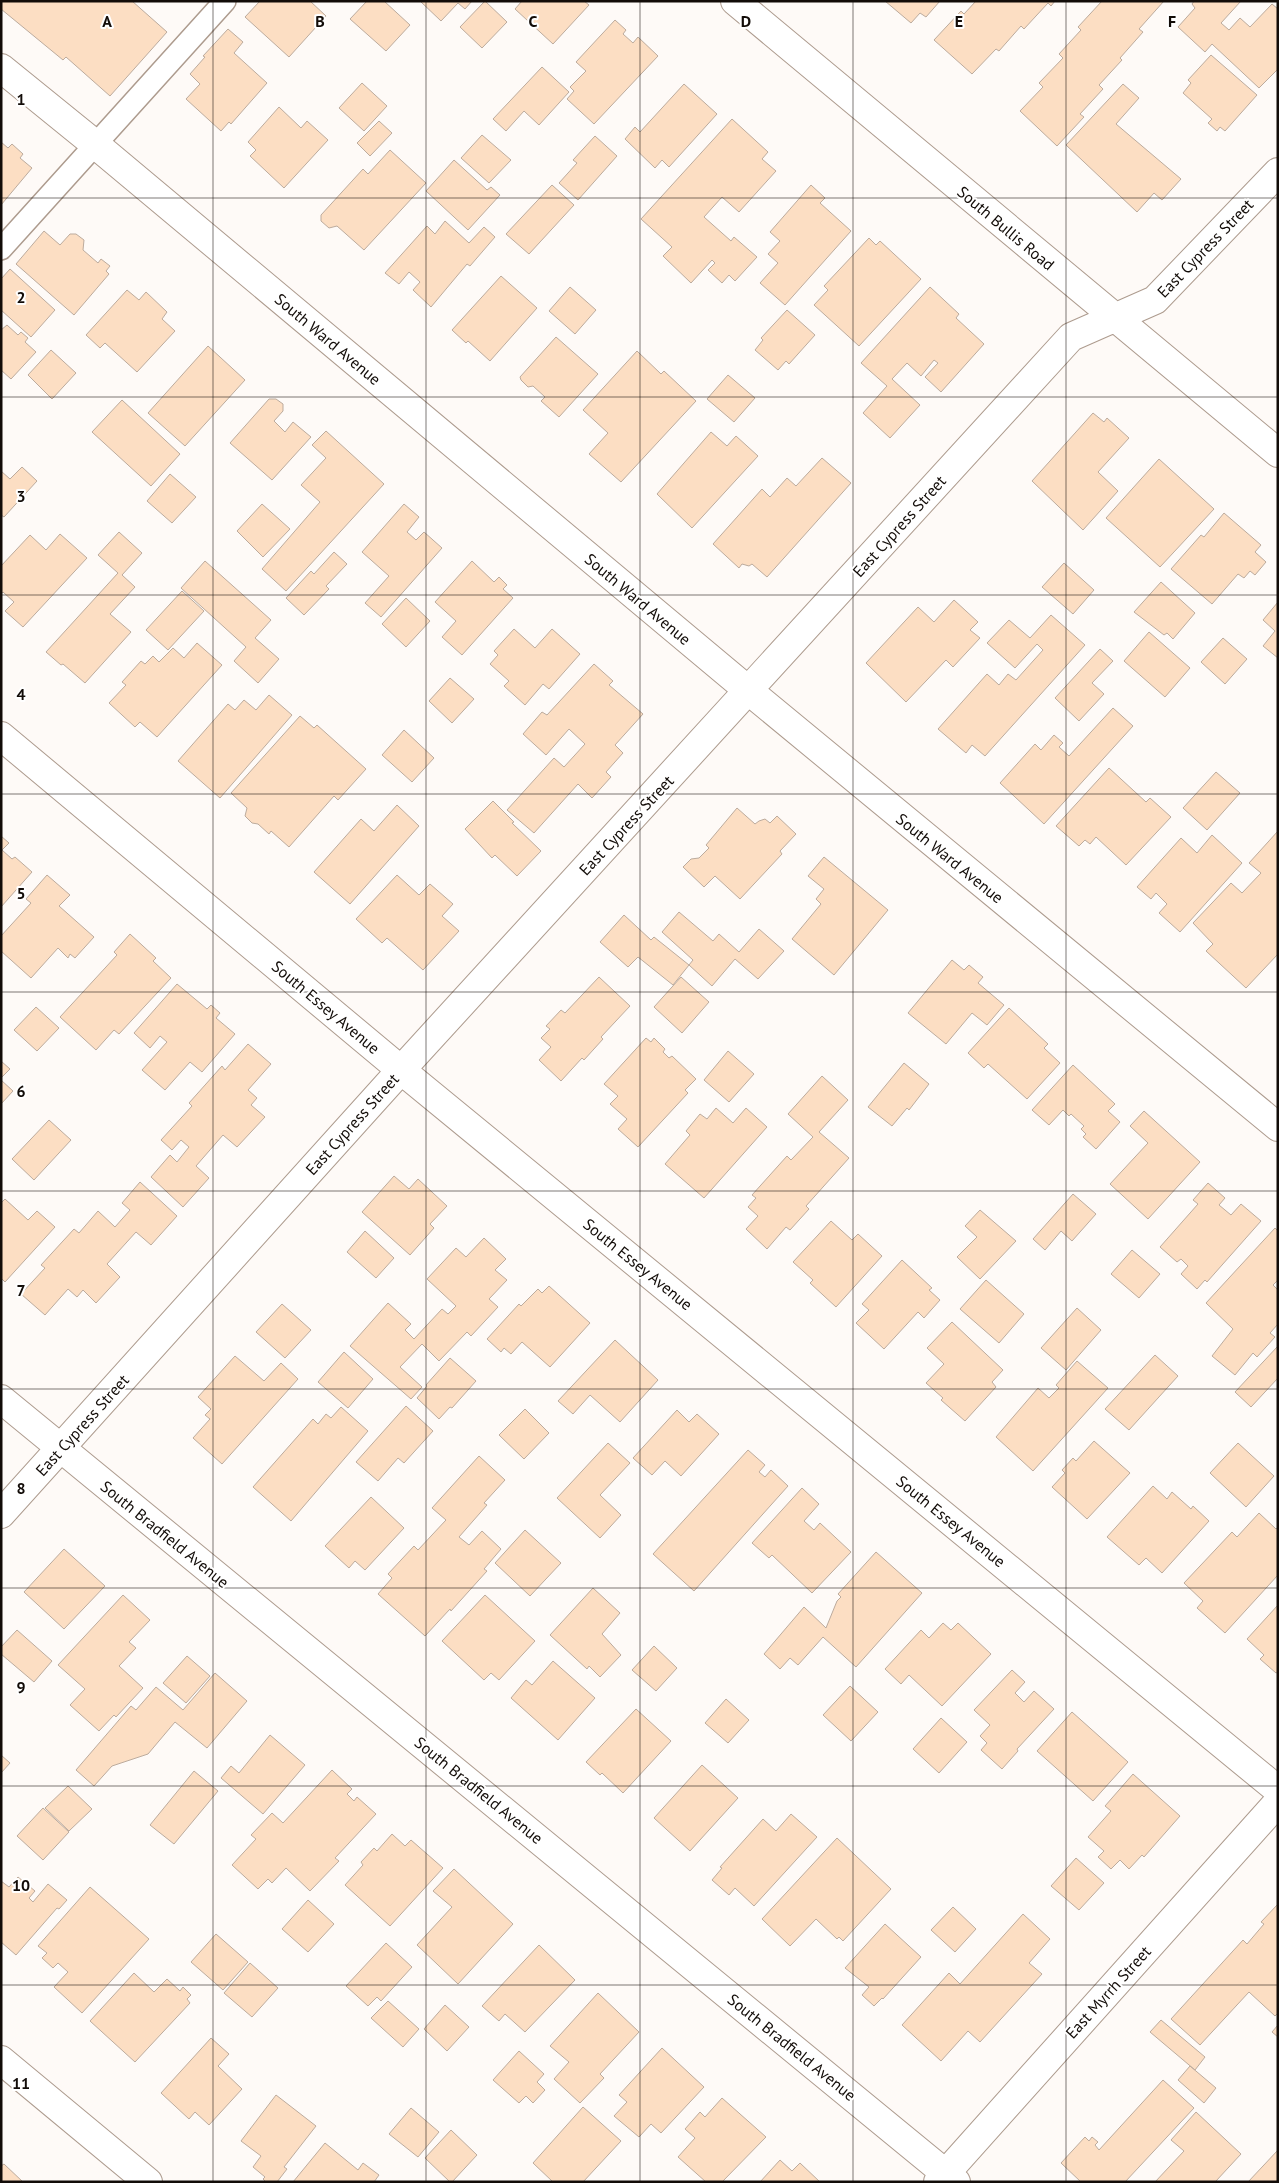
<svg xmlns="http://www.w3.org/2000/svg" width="1279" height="2183" viewBox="0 0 1279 2183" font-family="'PT Sans',sans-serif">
	<rect width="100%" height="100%" fill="#fefaf7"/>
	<path fill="#fcdec3" stroke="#bcab9d" d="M1,1H132L167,32L110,96L66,57L63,60L1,9Z
		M260,1H310L326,16L289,57L245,17Z
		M367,1H384L410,25L386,51L350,19Z
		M420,1H472L465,9L458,3L441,21Z
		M485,1L507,22L482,48L460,27Z
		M522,1H584L589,5L553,44L515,9Z
		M885,1H940L926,17L920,13L911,23Z
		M976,1H1055L1051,6L1048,3L1024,29L1021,26L999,51L996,49L972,74L934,40L961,11L964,14Z
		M1102,1H1164L1139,29L1143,32L1120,58L1122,60L1099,85L1103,89L1080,114L1084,117L1057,146L1020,111L1043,87L1039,83L1063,58L1059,54L1081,30L1078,27Z
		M1194,1H1241L1221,23L1229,30L1240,18L1250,27L1272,4L1278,9V69L1259,88L1212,44L1205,52L1178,27L1195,8L1192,4Z
		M615,20L626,30L623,34L633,43L638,37L658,56L594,124L567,99L574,91L570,87L586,71L576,62Z
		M228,29L243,42L234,53L267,83L231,124L229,122L221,131L186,99L200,84L190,74L205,57L203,56Z
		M1211,55L1257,95L1225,131L1220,127L1217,131L1208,123L1212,119L1183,93L1191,83L1188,80Z
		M542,67L569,92L539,125L524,111L506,131L493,119Z
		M362,83L387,106L364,131L339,108Z
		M684,84L717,114L669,167L662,160L655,168L625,139L635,127L640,132Z
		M1123,84L1139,98L1116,124L1181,179L1162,200L1154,193L1137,212L1066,145Z
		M279,107L301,128L307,121L328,140L284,188L250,156L256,150L248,142Z
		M732,119L768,152L762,159L776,171L739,212L722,197L704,217L731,241L734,237L757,257L735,281L729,275L722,283L708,270L715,263L712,260L691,283L663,256L672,247L641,219Z
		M379,121L392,133L370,156L357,143Z
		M482,135L511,160L489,183L461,158Z
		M595,136L617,156L578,200L559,183L577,163L573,160Z
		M1,142L8,148L12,144L23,154L20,158L32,168L1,205Z
		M390,150L426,183L364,250L337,226L329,228L321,221V215L363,169L368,174Z
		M454,160L487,190L491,187L500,195L468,230L426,191Z
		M552,185L574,205L529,254L506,234Z
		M811,185L825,198L820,203L851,231L785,305L760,283L778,263L768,254L780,241L770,232Z
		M445,221L469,243L484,227L495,237L470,266L467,264L431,307L413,290L420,282L409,272L399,284L385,273L427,226L435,234Z
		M44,231L60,245L70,234H76L84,240L83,250L98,263L101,259L110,266L106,271L109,274L74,315L16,264Z
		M869,238L876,245L880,241L921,279L859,346L814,305L828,290L824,286Z
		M10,269L55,310L31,337L1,310V279Z
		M501,276L537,308L490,361L468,341L466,343L452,330Z
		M570,287L596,310L575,334L549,311Z
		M930,287L959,314L956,318L984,344L941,392L925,377L938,363L934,360L921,376L907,363L892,379L920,405L890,438L863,413L887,386L861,363Z
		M127,290L139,300L146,292L167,312L162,319L175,331L137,372L105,343L100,348L86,335Z
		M787,310L815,335L789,364L786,361L778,370L755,350L763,340L761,338Z
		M7,325L18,335L21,332L28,338L25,342L36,352L11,379L1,370V330Z
		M556,337L598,374L559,417L541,401L545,397L533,386L528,387L521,380L520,377Z
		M208,346L245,380L185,446L148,413Z
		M51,350L76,373L52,399L28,375Z
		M637,351L661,374L664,371L696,401L621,482L589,454L608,433L583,410Z
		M728,375L755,398L734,422L707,399Z
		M269,399H276L283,404V411L274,421L285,432L293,422L311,437L272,480L230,443Z
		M122,400L180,454L151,486L92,432Z
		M1093,413L1104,422L1107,418L1129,438L1098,472L1118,491L1083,530L1032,481Z
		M326,431L384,484L286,591L262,569L320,502L301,485L326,458L312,445Z
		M711,432L727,446L736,436L758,456L692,528L657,494Z
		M822,458L851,483L767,577L752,564L749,566L742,564L739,568L713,544L762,489L770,497L787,478L796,486Z
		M1159,459L1214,509L1160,567L1106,518Z
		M22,467L37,481L4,517L1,515V471L10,479Z
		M170,474L196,497L172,523L147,501Z
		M262,504L290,529L263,557L237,531Z
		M404,504L419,517L407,532L416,540L424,532L442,548L381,617L365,603L389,576L362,552Z
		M1224,513L1261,545L1255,552L1266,562L1255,575L1250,571L1244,578L1238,574L1212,604L1171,569L1201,535L1204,537Z
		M119,532L142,553L122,575L135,587L110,614L131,632L85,683L63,664L61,665L46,652L118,573L98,555Z
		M60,534L87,558L23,627L5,611L14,602L3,592L1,594V566L30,535L46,550Z
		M334,552L347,564L326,586L329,589L304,615L286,598L311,571L314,574Z
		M205,561L271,620L255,638L279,659L258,683L234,661L246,647L181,588Z
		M472,561L494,582L499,577L507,585L503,589L513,598L462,655L442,637L456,621L435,602Z
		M1064,563L1094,590L1073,614L1042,587Z
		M1161,582L1195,613L1173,639L1167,633L1164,635L1134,612Z
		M182,591L204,611L168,650L146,630Z
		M406,598L430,621L406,647L382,624Z
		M954,600L978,622L970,630L980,638L953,667L946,660L906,702L866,663L918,607L934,622Z
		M1278,602V658L1263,646L1275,631L1263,620Z
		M1051,615L1085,645L985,756L972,745L966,753L938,729L987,674L999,685L1008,674L1016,680L1043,650L1037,644L1015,668L987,643L1009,620L1030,638Z
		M514,629L535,648L552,629L580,654L549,689L543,684L525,705L504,686L509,681L490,664L498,655L494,651Z
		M1149,632L1190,668L1165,697L1124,661Z
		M1223,638L1247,659L1225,684L1201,662Z
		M197,643L222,665L157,737L140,722L135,727L109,703L126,685L122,682L141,661L145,664L153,656L159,662L173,648L184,658Z
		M1100,649L1113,661L1092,683L1104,694L1079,721L1055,698Z
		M594,664L613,681L609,685L643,714L615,745L623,753L606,772L611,777L592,798L578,784L534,833L507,810L554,758L564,767L585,744L569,729L546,755L523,734L542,712L547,715Z
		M450,678L474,699L452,723L429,701Z
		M269,695L292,715L220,798L178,761L228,704L235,710L244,700L256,710Z
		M1113,708L1133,726L1044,824L1000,783L1035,744L1041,750L1054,735L1063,743L1059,747L1069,756Z
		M300,716L314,728L317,725L366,769L338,800L334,796L289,847L271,831L269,834L258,824L252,823L245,816L247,808L231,793Z
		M404,730L434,758L412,782L382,755Z
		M1109,768L1146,802L1150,798L1171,817L1126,865L1096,837L1090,844L1085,840L1079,846L1056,826Z
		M1216,772L1240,793L1207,830L1183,808Z
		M493,801L514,822L512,823L541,851L517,876L495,855L492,858L465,829Z
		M397,805L419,826L350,904L314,872L361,819L374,831Z
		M737,808L755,824L759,821L765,819L770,823L777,816L796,834L780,851L782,854L740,899L715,876L704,887L683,867L691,859L699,858L709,848L706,845Z
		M1278,831V954L1246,988L1206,951L1213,944L1193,923L1231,883L1242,893L1261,873L1249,863Z
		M1212,835L1242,863L1180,932L1159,913L1167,904L1156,893L1151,899L1137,887L1181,838L1197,853Z
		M1,836L9,843L2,850L12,859L15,857L32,872L1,907Z
		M824,857L888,910L834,975L792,939L821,904L816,899L824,889L808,876Z
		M47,875L70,895L59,906L94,937L75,958L70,954L68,958L58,948L31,978L1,951V936L31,903L26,899Z
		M397,875L419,895L430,884L453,904L442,916L459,931L423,970L387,938L382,943L356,919Z
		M679,912L713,941L719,934L739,952L759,929L784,951L758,979L735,959L712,986L689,965L693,960L662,932Z
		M624,915L651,940L654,937L689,965L673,985L638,957L628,967L600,942Z
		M130,934L156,958L153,961L171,978L119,1034L114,1030L96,1050L60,1017L117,955L114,952Z
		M952,960L964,970L969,965L983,977L978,983L1004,1005L987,1025L972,1013L946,1044L908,1013Z
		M599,977L630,1006L601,1037L603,1039L584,1060L582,1058L561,1081L539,1060L551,1047L541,1038L550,1029L546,1026L561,1010L565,1013Z
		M681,977L709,1002L682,1033L654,1007Z
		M177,984L207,1009L211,1005L220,1013L216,1018L235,1034L202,1072L190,1062L165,1090L142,1070L167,1042L160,1036L150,1048L134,1033Z
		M36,1007L59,1028L37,1051L14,1030Z
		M1009,1008L1048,1044L1044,1048L1060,1063L1027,1099L988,1064L984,1068L968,1053Z
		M646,1038L651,1042L654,1038L665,1049L663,1052L669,1058L672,1056L696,1079L685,1090L688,1093L638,1147L618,1129L627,1119L610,1104L618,1096L604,1084Z
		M248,1044L271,1064L248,1090L257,1098L251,1105L265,1117L237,1147L223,1135L196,1166L209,1178L183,1207L151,1177L170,1155L177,1162L189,1147L181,1140L172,1150L161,1140L192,1106L189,1103L222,1066L225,1070Z
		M728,1051L754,1074L729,1102L704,1080Z
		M1,1061L10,1069L1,1078Z
		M904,1063L929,1084L909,1110L907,1108L892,1126L868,1107Z
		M1073,1065L1115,1104L1108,1111L1120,1122L1096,1149L1083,1137L1086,1134L1081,1129L1084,1126L1071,1114L1069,1116L1063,1110L1049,1125L1032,1110Z
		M822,1076L848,1100L819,1132L849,1158L806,1206L809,1209L790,1230L786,1227L767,1249L746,1229L758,1216L748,1207L756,1198L752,1195L787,1156L791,1160L813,1137L788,1114Z
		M1,1080L13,1091L1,1104Z
		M716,1108L733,1123L746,1108L767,1127L704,1198L665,1164L690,1135L686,1131L700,1114L707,1119Z
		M1144,1111L1200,1162L1148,1219L1110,1184L1148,1143L1130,1126Z
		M49,1120L71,1140L34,1180L12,1159Z
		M394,1176L409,1189L418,1179L447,1206L430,1224L434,1228L410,1255L362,1212Z
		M140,1182L177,1216L151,1245L136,1232L107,1264L120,1277L96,1303L83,1290L77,1297L68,1289L45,1315L21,1294L45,1268L41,1265L74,1229L79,1233L98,1211L115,1227L130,1210L122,1203Z
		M1208,1183L1225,1198L1219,1205L1231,1215L1241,1204L1261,1221L1207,1282L1205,1280L1197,1289L1181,1274L1188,1266L1181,1259L1177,1262L1160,1247L1198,1204L1193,1200Z
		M1073,1194L1096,1214L1072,1241L1061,1231L1045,1250L1033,1239Z
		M5,1199L28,1220L37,1211L55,1227L5,1282L1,1278V1203Z
		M980,1210L1016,1241L980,1279L957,1257L977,1237L965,1226Z
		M831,1221L852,1240L858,1234L882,1256L836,1307L810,1283L813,1280L793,1262Z
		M1275,1228L1278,1231V1280L1273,1285L1278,1290V1324L1270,1333L1275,1337L1257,1357L1253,1353L1235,1375L1212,1356L1233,1329L1206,1303Z
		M365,1231L394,1258L376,1278L347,1252Z
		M484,1238L506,1259L495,1270L507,1280L489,1299L498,1307L471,1336L467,1332L439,1361L422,1344L400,1367L422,1387L411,1399L350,1346L388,1303L411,1324L405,1330L414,1339L442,1309L448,1314L456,1306L427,1279L456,1248L466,1257Z
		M1132,1250L1160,1274L1139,1298L1111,1274Z
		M902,1260L932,1288L929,1290L940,1300L924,1318L918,1312L884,1349L856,1323L869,1310L862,1304Z
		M986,1280L1024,1314L999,1343L960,1309Z
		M549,1286L590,1323L550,1367L522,1342L511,1354L504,1348L501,1352L487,1339L519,1304L521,1306L538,1289L542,1293Z
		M282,1304L311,1330L285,1358L256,1332Z
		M1077,1308L1101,1330L1066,1370L1041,1348Z
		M952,1322L1003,1370L992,1382L996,1387L965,1421L941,1400L943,1398L926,1383L944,1364L927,1348Z
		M615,1340L658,1380L620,1422L590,1395L573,1414L558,1401Z
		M1278,1346V1378L1251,1407L1235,1392Z
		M344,1352L373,1379L348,1408L318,1382Z
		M1155,1355L1178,1376L1129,1430L1105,1409Z
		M235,1356L264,1381L281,1363L298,1379L222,1464L193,1438L210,1419L205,1415L211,1409L198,1397Z
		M450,1358L476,1381L452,1408L450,1407L439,1419L417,1398L427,1386L426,1385Z
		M1077,1361L1108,1388L1033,1471L996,1437L1038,1388L1049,1398L1059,1388L1056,1385Z
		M406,1406L433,1431L404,1463L398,1458L378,1481L356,1462Z
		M341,1407L368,1431L291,1521L253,1487L313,1419L318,1424L326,1414L331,1418Z
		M525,1409L549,1433L524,1459L499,1435Z
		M677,1410L689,1422L697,1414L719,1434L681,1476L665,1461L652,1475L633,1458Z
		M1094,1441L1130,1473L1087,1519L1052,1487L1065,1473L1062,1470L1073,1458L1076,1461Z
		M608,1443L630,1463L600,1495L621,1515L600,1538L557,1498Z
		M1238,1443L1274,1476L1246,1507L1210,1473Z
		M748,1450L765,1465L759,1472L765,1477L771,1470L788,1486L694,1591L653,1554Z
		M479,1456L505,1480L484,1503L487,1505L459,1537L469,1545L482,1531L501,1549L484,1569L487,1571L451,1611L450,1609L425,1636L378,1594L392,1578L388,1574L414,1546L418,1550L446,1520L432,1508Z
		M1153,1486L1167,1499L1172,1492L1191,1509L1193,1506L1209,1521L1162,1573L1146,1558L1139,1565L1107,1537Z
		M802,1488L819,1504L804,1521L814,1530L820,1523L851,1552L812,1593L772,1555L769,1558L752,1543Z
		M371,1497L404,1528L365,1570L355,1561L349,1568L325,1546Z
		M1259,1513L1276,1529L1278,1527V1575L1225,1633L1197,1608L1203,1601L1184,1583L1232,1532L1237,1537Z
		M525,1530L561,1563L530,1596L495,1563Z
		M64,1549L105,1586L64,1629L24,1592Z
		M876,1552L922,1593L856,1667L823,1637L798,1665L790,1658L780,1669L764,1654L804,1607L826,1628L837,1601L841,1597L838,1594Z
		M593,1588L620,1613L602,1634L621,1655L600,1677L589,1666L587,1669L550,1635Z
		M123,1595L150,1620L129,1642L136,1648L119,1666L143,1688L116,1717L114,1715L99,1731L70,1705L85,1689L58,1665Z
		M485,1595L535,1641L499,1680L491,1673L484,1680L442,1641Z
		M1278,1605V1672L1276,1673L1260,1659L1264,1655L1247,1639Z
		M943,1623L951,1630L958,1623L991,1654L942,1706L909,1675L901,1684L885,1669L921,1630L929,1638Z
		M17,1630L52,1661L34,1682L1,1654V1647Z
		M654,1646L677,1668L656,1691L632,1670Z
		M187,1656L210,1676L186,1703L163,1683Z
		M553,1661L595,1698L558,1740L511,1698L526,1680L532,1685Z
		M1012,1670L1025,1682L1015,1693L1024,1702L1034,1691L1054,1709L1017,1749L1018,1751L1002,1769L981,1750L987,1743L980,1736L990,1725L974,1710Z
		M215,1673L247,1701L207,1748L175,1722L148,1754L112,1766L94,1786L76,1770L131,1706L136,1710L156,1687L183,1710Z
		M850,1686L878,1712L851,1741L823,1715Z
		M726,1699L749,1720L728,1743L705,1723Z
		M636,1709L671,1741L623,1793L602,1773L600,1775L586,1762Z
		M1072,1712L1128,1762L1093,1801L1037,1751Z
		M941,1718L967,1742L939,1773L913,1749Z
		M270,1735L305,1765L263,1814L221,1778L231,1766L239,1773Z
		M1,1755L10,1763L1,1773Z
		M702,1765L738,1798L690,1851L654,1818Z
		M332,1770L352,1789L347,1794L354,1801L357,1797L376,1814L335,1858L339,1861L310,1891L286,1868L272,1883L268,1879L258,1889L232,1865L256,1839L251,1835L272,1813L283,1823Z
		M194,1771L218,1791L174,1844L150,1825Z
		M1133,1774L1180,1816L1144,1857L1142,1855L1129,1869L1120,1860L1111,1869L1098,1857L1104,1851L1088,1837L1111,1811L1105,1806Z
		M68,1786L92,1809L69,1831L45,1808Z
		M43,1808L69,1832L43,1860L17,1836Z
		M791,1814L817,1837L754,1906L735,1888L729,1895L712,1880L722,1868L720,1867L763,1819L776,1831Z
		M392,1834L405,1846L411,1840L443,1868L390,1926L345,1885L363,1865L361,1862L374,1848L377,1851Z
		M837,1838L891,1889L843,1941L839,1937L837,1939L816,1919L790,1946L762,1919Z
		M1076,1858L1104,1883L1079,1910L1051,1886Z
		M454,1869L513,1924L458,1984L417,1945L452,1907L433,1891Z
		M18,1877L35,1891L29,1898L33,1902L48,1884L67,1900L59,1909L57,1908L16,1955L1,1942V1881L9,1887Z
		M90,1887L149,1939L82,2013L54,1987L68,1972L58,1963L53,1968L42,1958L47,1953L38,1946Z
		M308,1900L334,1924L308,1952L282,1929Z
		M1278,1904V2013L1275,2016L1249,1992L1200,2045L1171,2019L1243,1940L1247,1944L1264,1924L1261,1922Z
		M953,1907L976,1929L955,1952L931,1930Z
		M1023,1914L1050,1939L1029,1963L1042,1974L980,2042L968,2031L941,2061L902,2025L949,1973L960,1984Z
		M885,1924L921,1957L883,1999L882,1998L874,2006L862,1995L869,1987L845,1968Z
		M216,1934L248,1962L223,1990L191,1962Z
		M386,1943L412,1967L381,2001L377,1997L368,2006L346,1986Z
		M539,1945L575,1980L525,2032L505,2014L499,2021L482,2006Z
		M250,1963L278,1988L252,2017L224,1993Z
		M134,1973L154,1992L167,1979L180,1991L183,1987L191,1995L187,1999L190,2003L135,2062L90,2021Z
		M598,1993L639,2032L600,2074L604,2078L580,2103L554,2079L569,2062L550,2046Z
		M388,2001L419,2029L403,2047L371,2018Z
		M445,2005L469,2027L447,2051L424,2029Z
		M1161,2020L1205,2057L1195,2070L1150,2032Z
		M1278,2025V2037L1272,2032Z
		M211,2038L229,2054L218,2066L242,2089L209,2125L195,2112L189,2119L161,2093Z
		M662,2048L704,2087L661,2133L651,2124L639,2137L614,2116L627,2102L619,2095Z
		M519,2051L544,2074L537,2082L545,2090L533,2103L526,2096L519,2103L493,2080Z
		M1190,2066L1216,2088L1204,2103L1178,2080Z
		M1163,2080L1194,2108L1125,2182H1081L1061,2163L1085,2137L1089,2141L1092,2137L1098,2142L1095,2145L1099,2150Z
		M276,2095L316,2126L284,2167L287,2169L277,2182H266L263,2179L265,2177L253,2167L261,2156L241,2141Z
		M722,2098L766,2137L722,2182H706L678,2157L695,2138L685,2129L700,2112L705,2117Z
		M583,2107L621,2141L583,2182H553L533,2163Z
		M411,2108L439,2132L418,2157L389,2134Z
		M1196,2112L1241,2154L1216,2181L1217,2182H1155L1184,2151L1171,2140Z
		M451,2130L477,2155L452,2182H450L425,2158Z
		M325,2143L358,2170L363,2163L379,2175L374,2182H293Z
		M1278,2150V2182H1248Z
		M780,2160L792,2171L800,2163L820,2182H760Z
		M4,2164L23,2182H1V2166Z"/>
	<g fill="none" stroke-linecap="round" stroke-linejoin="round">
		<defs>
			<path id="service" d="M1,249L225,1"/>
			<path id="minor" d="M735,1L1278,453
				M1,68L96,145L749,691L1278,1127
				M1,736L401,1070L1278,1790
				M1,1399L956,2182
				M1,1514L401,1070L1071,337L1155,300L1278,172
				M1,2060L148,2182"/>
			<path id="tertiary" d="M938,2182L1278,1802"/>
		</defs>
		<use href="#service" stroke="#ad9b8e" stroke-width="24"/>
		<use href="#minor" stroke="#ad9b8e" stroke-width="30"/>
		<use href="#tertiary" stroke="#ad9b8e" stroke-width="30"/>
		<use href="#service" stroke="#fff" stroke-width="21"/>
		<use href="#minor" stroke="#fff" stroke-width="28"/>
		<use href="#tertiary" stroke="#fff" stroke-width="28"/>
	</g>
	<path fill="none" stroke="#120c08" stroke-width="1" stroke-opacity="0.55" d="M213,1V2182M426,1V2182M640,1V2182M853,1V2182M1066,1V2182M1,198H1278M1,397H1278M1,595H1278M1,794H1278M1,992H1278M1,1191H1278M1,1389H1278M1,1588H1278M1,1786H1278M1,1985H1278"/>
	<g text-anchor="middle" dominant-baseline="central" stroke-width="4" stroke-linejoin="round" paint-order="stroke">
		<g font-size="16" fill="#120c08" stroke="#fff">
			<text transform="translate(1006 228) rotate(40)">South Bullis Road</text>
			<text transform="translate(1205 248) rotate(-46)">East Cypress Street</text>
			<text transform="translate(328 339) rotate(40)">South Ward Avenue</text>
			<text transform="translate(899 526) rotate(-48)">East Cypress Street</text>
			<text transform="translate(638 599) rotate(40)">South Ward Avenue</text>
			<text transform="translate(626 825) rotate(-47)">East Cypress Street</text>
			<text transform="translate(950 858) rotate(39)">South Ward Avenue</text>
			<text transform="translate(326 1007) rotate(40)">South Essey Avenue</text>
			<text transform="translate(352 1124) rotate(-48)">East Cypress Street</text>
			<text transform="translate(638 1264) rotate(39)">South Essey Avenue</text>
			<text transform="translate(82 1425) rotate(-48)">East Cypress Street</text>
			<text transform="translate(951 1521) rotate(39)">South Essey Avenue</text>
			<text transform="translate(165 1534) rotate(39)">South Bradfield Avenue</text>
			<text transform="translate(479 1790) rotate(39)">South Bradfield Avenue</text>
			<text transform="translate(1108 1992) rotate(-48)">East Myrrh Street</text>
			<text transform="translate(792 2047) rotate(39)">South Bradfield Avenue</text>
		</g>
	</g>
	<g font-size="16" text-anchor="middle" font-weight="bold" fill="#120c08" stroke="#fff" stroke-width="4" stroke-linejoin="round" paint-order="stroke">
		<text x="107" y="27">A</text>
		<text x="320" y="27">B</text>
		<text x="533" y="27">C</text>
		<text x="746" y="27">D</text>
		<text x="959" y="27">E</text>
		<text x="1172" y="27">F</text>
		<text x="21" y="105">1</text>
		<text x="21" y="303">2</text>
		<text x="21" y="502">3</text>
		<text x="21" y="700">4</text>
		<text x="21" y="899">5</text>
		<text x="21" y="1097">6</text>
		<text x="21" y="1296">7</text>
		<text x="21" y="1494">8</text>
		<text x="21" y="1693">9</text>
		<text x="21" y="1891">10</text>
		<text x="21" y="2089">11</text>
	</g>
	<rect width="1279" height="2183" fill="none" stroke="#120c08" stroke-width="5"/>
</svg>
